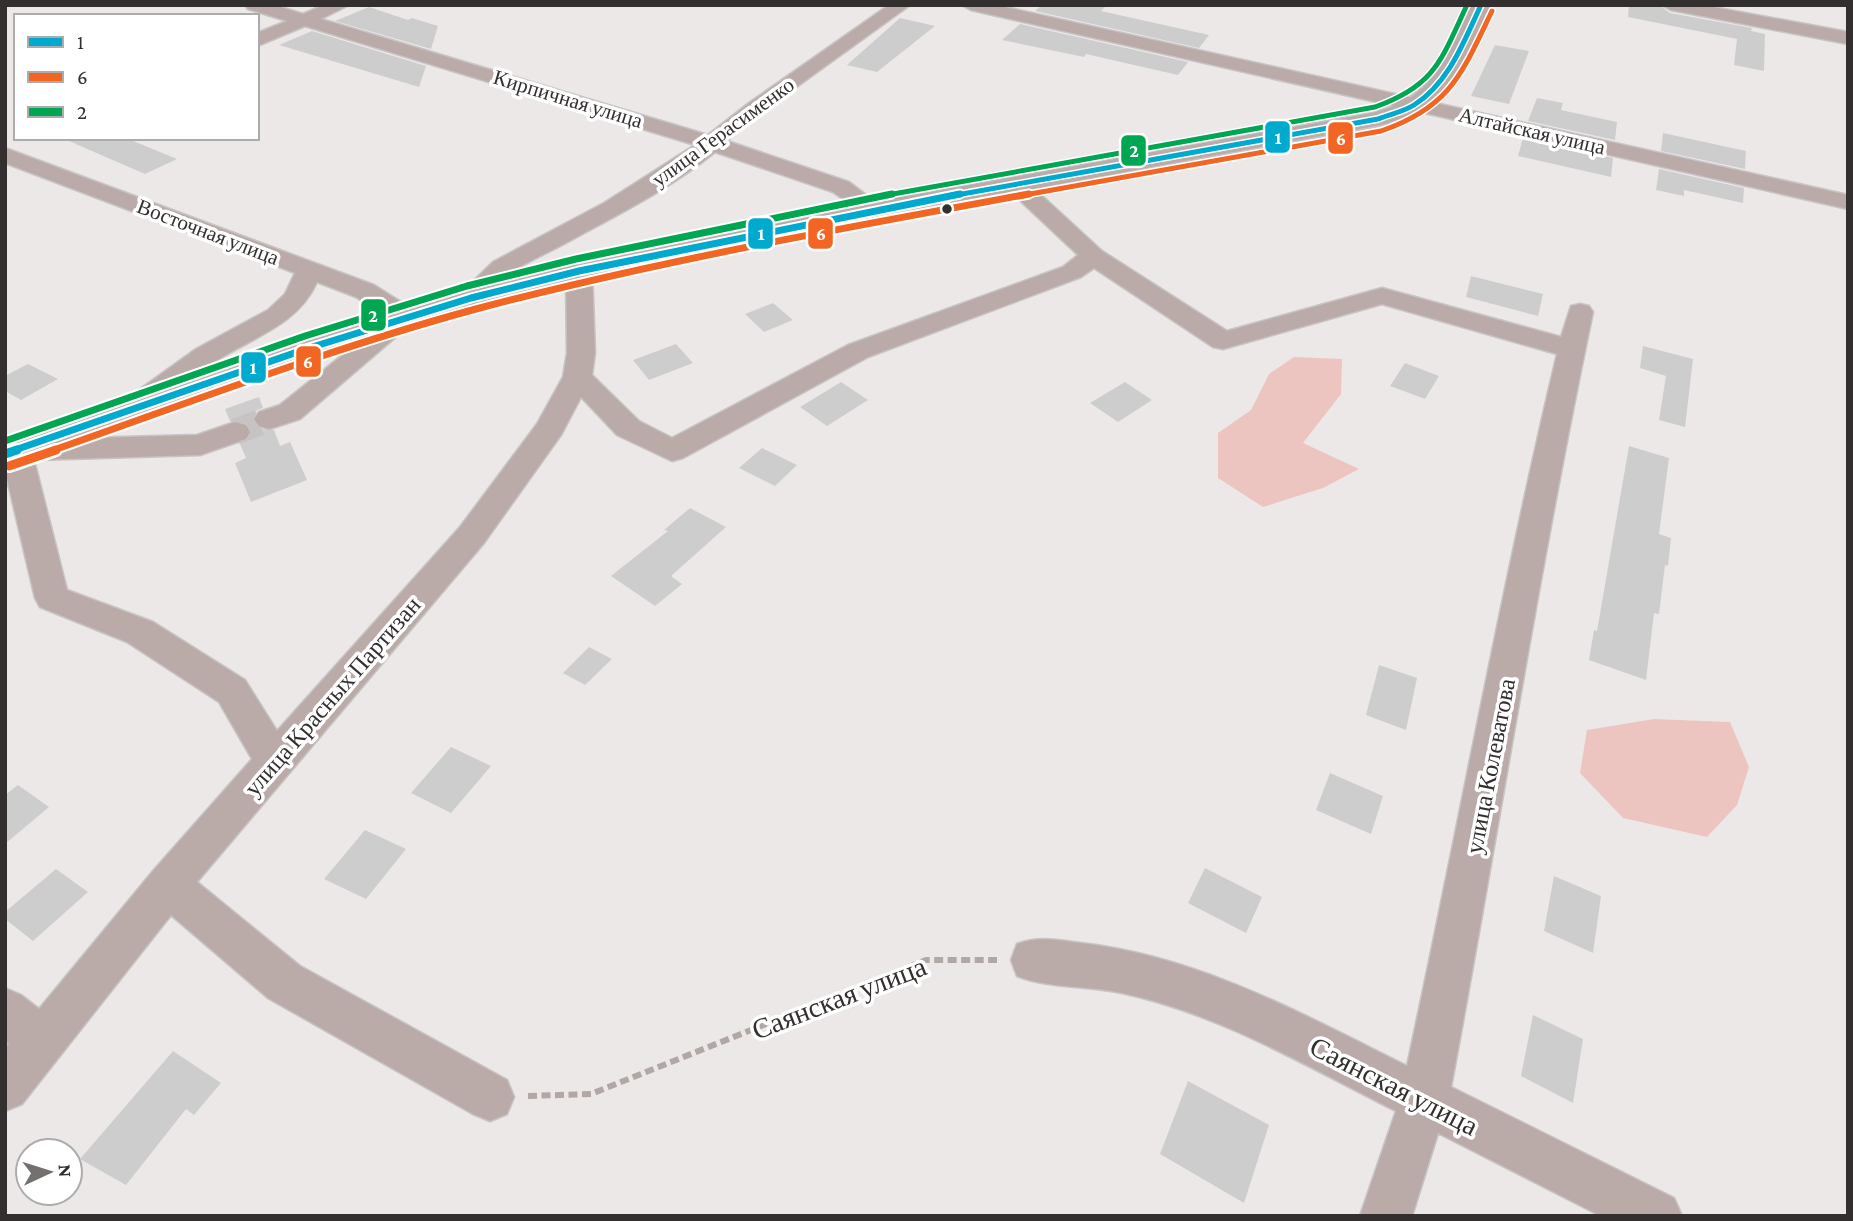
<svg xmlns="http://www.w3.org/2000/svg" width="1853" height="1221" viewBox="0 0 1853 1221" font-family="'Crimson Pro',serif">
	<rect width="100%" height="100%" fill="#ede8e8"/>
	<path fill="#edc5c0" d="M1294,357L1342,359L1341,394L1303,443L1359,469L1323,488L1263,507L1218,478V433L1251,410L1269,374Z
		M1654,719L1730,722L1749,767L1737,805L1707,837L1623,818L1580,773L1587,730Z"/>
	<path fill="#cecdce" d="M1042,5H1107L1101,11L1209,35L1199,48L1035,11Z
		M1629,5H1659L1670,13L1752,28L1751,31L1765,34L1764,71L1734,65L1737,39L1628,17Z
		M369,7L408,20L412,18L438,26L431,49L335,21Z
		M900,18L935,26L877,72L847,65Z
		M1020,24L1188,62L1178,75L1086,54L1084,57L1002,40Z
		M312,31L426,66L419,87L279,45Z
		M1495,45L1529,51L1509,104L1471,96Z
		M1537,98L1563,103L1561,110L1617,122L1615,140L1528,121Z
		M1663,133L1746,151L1745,169L1661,151Z
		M62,138H126L177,159L145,174Z
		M1523,138L1613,158L1611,177L1518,156Z
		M1659,169L1744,188L1743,203L1684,190V196L1656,190Z
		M1471,276L1543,294L1538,316L1466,297Z
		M773,303L793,320L764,332L745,314Z
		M676,344L693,363L649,380L633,360Z
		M1643,346L1693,359L1685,427L1659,420L1666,376L1640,368Z
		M1405,363L1439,376L1425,399L1390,386Z
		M28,364L58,379L21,400L5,391V376Z
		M841,382L868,400L827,426L800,407Z
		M1125,382L1152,400L1118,422L1090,403Z
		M259,397L263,408L257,410L252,421L258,429L274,430L280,446L290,442L307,480L251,502L235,463L246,458L240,444L248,440L252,431L247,422L230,421L225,409Z
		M1629,446L1669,458L1659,534L1671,538L1668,566L1665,565L1659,614L1654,613L1646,680L1589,660L1594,630L1597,631Z
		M762,448L797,465L775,486L739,468Z
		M690,508L726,527L671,576L682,584L655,606L611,576L668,531L664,530Z
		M589,647L612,659L585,685L563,673Z
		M1379,665L1417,678L1406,730L1366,715Z
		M451,747L491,766L451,813L411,793Z
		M1330,773L1383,796L1371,834L1316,810Z
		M18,785L49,807L5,844V795Z
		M365,830L406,849L366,899L324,879Z
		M1205,868L1262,897L1246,933L1188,903Z
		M56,869L88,892L33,941L5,919V912Z
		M1554,876L1601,896L1593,953L1544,931Z
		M1533,1015L1583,1039L1573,1103L1521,1076Z
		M173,1051L221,1083L194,1115L186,1109L126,1185L80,1159Z
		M1188,1081L1269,1125L1244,1203L1160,1154Z"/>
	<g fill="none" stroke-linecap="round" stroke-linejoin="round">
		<path stroke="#c8c3c3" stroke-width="26" stroke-dasharray="26 13" stroke-linecap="butt" d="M235,432L269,419"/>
		<defs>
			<path id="minor" d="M245,5H274L303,14L324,5H349L321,19L708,135L749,103L889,5H910L763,111L727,141L849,182L886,210L882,215H866L833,192L715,152C670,189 615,216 564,244C547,253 528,261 512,272C494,284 486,310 462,304L458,298L462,292L493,262L604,203L695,145L305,26L257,46V33L287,21L248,9Z
				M962,5H996L1848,195V209L971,10Z
				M1662,5H1702L1848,32V44L1671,10Z
				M5,148L374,285L415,311L419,317L300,419L269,429L259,426L254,419L259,412L280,405L389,318L356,297L317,282C298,325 253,337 216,361C191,377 169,396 145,414L135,417L125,414L120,407L125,400L196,349L268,310L285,294L295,273L5,163Z
				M1018,179L1026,181L1102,251L1227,331L1382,288L1561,337L1571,306L1580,304L1589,306L1593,312C1539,569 1499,829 1451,1087L1674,1198L1682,1216H1601L1438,1133L1412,1216H1360L1396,1111C1308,1067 1220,1014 1122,993C1087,985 1050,989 1017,976L1011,960L1017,944C1038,936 1057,940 1080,943C1198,956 1302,1014 1407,1066C1458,829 1501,590 1557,354L1382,304L1223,349L1213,347L1094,268L1081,277L868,357L683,458L672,461L617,435L581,397L561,435L484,543L197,882L300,966L507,1080L514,1097L507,1114L490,1121L473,1114L268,998L171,915L22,1104L5,1111V1049L9,1044L5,1041V988L21,995L39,1009L153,871L252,759L219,702L127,642L40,607L35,598L5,470V443L16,440L197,435L235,422L246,425L250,432L246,439L200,455L34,460L67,590L153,622L245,680L277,731L460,527L537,424L563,377L567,353L566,271L570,266L579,263L588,266L592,271L595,353L592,375L639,421L672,438L848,345L1063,267L1078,255L1010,191L1006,186L1010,181Z"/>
			<path id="major" d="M1471,5H1491C1473,40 1457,89 1422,110C1411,116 1398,119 1386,124L874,218L580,279L481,304L320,355L5,465V442L298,341L461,292L579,263L874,202L1372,113C1384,109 1397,106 1408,99C1440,79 1454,37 1471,5Z"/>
		</defs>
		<use href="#minor" stroke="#c7c4c4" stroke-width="3"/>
		<use href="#major" stroke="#c7c4c4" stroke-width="4"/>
		<path stroke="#b1a7a5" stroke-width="6" stroke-dasharray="9 4.5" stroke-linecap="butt" d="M528,1096L591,1094L926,960H997"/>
		<use href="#minor" fill="#baaba8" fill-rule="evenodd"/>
		<use href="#major" fill="#bbacaa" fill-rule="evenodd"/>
		<defs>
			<path id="bus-1-far2" d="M951,196L1378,119C1390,114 1403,112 1414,105C1449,83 1464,41 1481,5"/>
			<path id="bus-1-far1" d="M12,451L309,348L471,298L579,271L960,194"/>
			<path id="bus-1" d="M5,454L17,450"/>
			<path id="bus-2-far2" d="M1019,196L1381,131C1451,107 1462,73 1492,11"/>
			<path id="bus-2-far1" d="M51,451C191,402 332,348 476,309C658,261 844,228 1029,194"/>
			<path id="bus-2" d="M9,466L56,450"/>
			<path id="bus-3-far1" d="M882,196L1375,107C1436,85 1441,60 1467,5"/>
			<path id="bus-3" d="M5,441L305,336L467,286L576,259L892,194"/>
		</defs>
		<use href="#bus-1-far2" stroke="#fff" stroke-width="8"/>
		<use href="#bus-1-far1" stroke="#fff" stroke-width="11"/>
		<use href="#bus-1" stroke="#fff" stroke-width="14"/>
		<use href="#bus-2-far2" stroke="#fff" stroke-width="8"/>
		<use href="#bus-2-far1" stroke="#fff" stroke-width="11"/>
		<use href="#bus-2" stroke="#fff" stroke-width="14"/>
		<use href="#bus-3-far1" stroke="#fff" stroke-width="8"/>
		<use href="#bus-3" stroke="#fff" stroke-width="11"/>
		<use href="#bus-1-far2" stroke="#00a9ce" stroke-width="5"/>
		<use href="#bus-1-far1" stroke="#00a9ce" stroke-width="7"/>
		<use href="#bus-1" stroke="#00a9ce" stroke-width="9"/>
		<use href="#bus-2-far2" stroke="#f26522" stroke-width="5"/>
		<use href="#bus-2-far1" stroke="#f26522" stroke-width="7"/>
		<use href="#bus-2" stroke="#f26522" stroke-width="9"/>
		<use href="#bus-3-far1" stroke="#00a651" stroke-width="5"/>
		<use href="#bus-3" stroke="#00a651" stroke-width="7"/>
	</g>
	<circle fill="#332f2f" stroke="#fff" stroke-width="2.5" cx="947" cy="209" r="6"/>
	<g text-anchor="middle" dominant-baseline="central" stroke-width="7" stroke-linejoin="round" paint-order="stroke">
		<g font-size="21" fill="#332f2f" stroke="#fff">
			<text transform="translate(568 99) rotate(17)">Кирпичная улица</text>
			<text transform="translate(1532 131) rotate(13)">Алтайская улица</text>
			<text transform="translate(723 132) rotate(-36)">улица Герасименко</text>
			<text transform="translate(208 232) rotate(21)">Восточная улица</text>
		</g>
		<g font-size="24" fill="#332f2f" stroke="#fff">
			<text transform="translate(332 696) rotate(-49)">улица Красных Партизан</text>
			<text transform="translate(1490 766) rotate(-79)">улица Колеватова</text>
		</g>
		<g font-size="28" fill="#332f2f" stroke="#fff">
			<text transform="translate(839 998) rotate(-21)">Саянская улица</text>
			<text transform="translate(1394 1086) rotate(27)">Саянская улица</text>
		</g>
	</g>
	<g stroke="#fff" stroke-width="2.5">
		<rect x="1264" y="120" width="27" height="34" rx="7" fill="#00a9ce"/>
		<rect x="1327" y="121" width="27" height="34" rx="7" fill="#f26522"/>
		<rect x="1120" y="134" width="27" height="33" rx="7" fill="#00a651"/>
		<rect x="747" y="217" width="27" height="33" rx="7" fill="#00a9ce"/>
		<rect x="807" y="217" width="27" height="33" rx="7" fill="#f26522"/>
		<rect x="360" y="298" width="27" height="34" rx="7" fill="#00a651"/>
		<rect x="295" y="345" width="27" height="33" rx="7" fill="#f26522"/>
		<rect x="240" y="351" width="27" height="33" rx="7" fill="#00a9ce"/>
	</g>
	<g font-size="19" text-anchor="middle" font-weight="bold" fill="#fff">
		<text x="1278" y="144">1</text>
		<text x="1341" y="145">6</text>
		<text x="1134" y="157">2</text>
		<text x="761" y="240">1</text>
		<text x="821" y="240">6</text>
		<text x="373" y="322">2</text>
		<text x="308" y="368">6</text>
		<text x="253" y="374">1</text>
	</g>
	<rect width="1853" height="1221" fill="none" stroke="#332f2f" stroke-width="14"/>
	<rect x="14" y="14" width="245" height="126" fill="#ffffff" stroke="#adacac" stroke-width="2"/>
	<rect x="28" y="37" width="35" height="10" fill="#00a9ce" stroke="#adacac" stroke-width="2"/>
	<text x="77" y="49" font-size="21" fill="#332f2f">1</text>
	<rect x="28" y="72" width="35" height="10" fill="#f26522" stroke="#adacac" stroke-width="2"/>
	<text x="77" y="84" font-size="21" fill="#332f2f">6</text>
	<rect x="28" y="107" width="35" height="10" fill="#00a651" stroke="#adacac" stroke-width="2"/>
	<text x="77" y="119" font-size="21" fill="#332f2f">2</text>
	<g transform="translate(49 1172) rotate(86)"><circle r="33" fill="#ffffff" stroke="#adacac" stroke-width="2"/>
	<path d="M0-5L12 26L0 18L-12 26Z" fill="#747070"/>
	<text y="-10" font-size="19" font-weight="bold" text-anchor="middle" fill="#332f2f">N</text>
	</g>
</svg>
